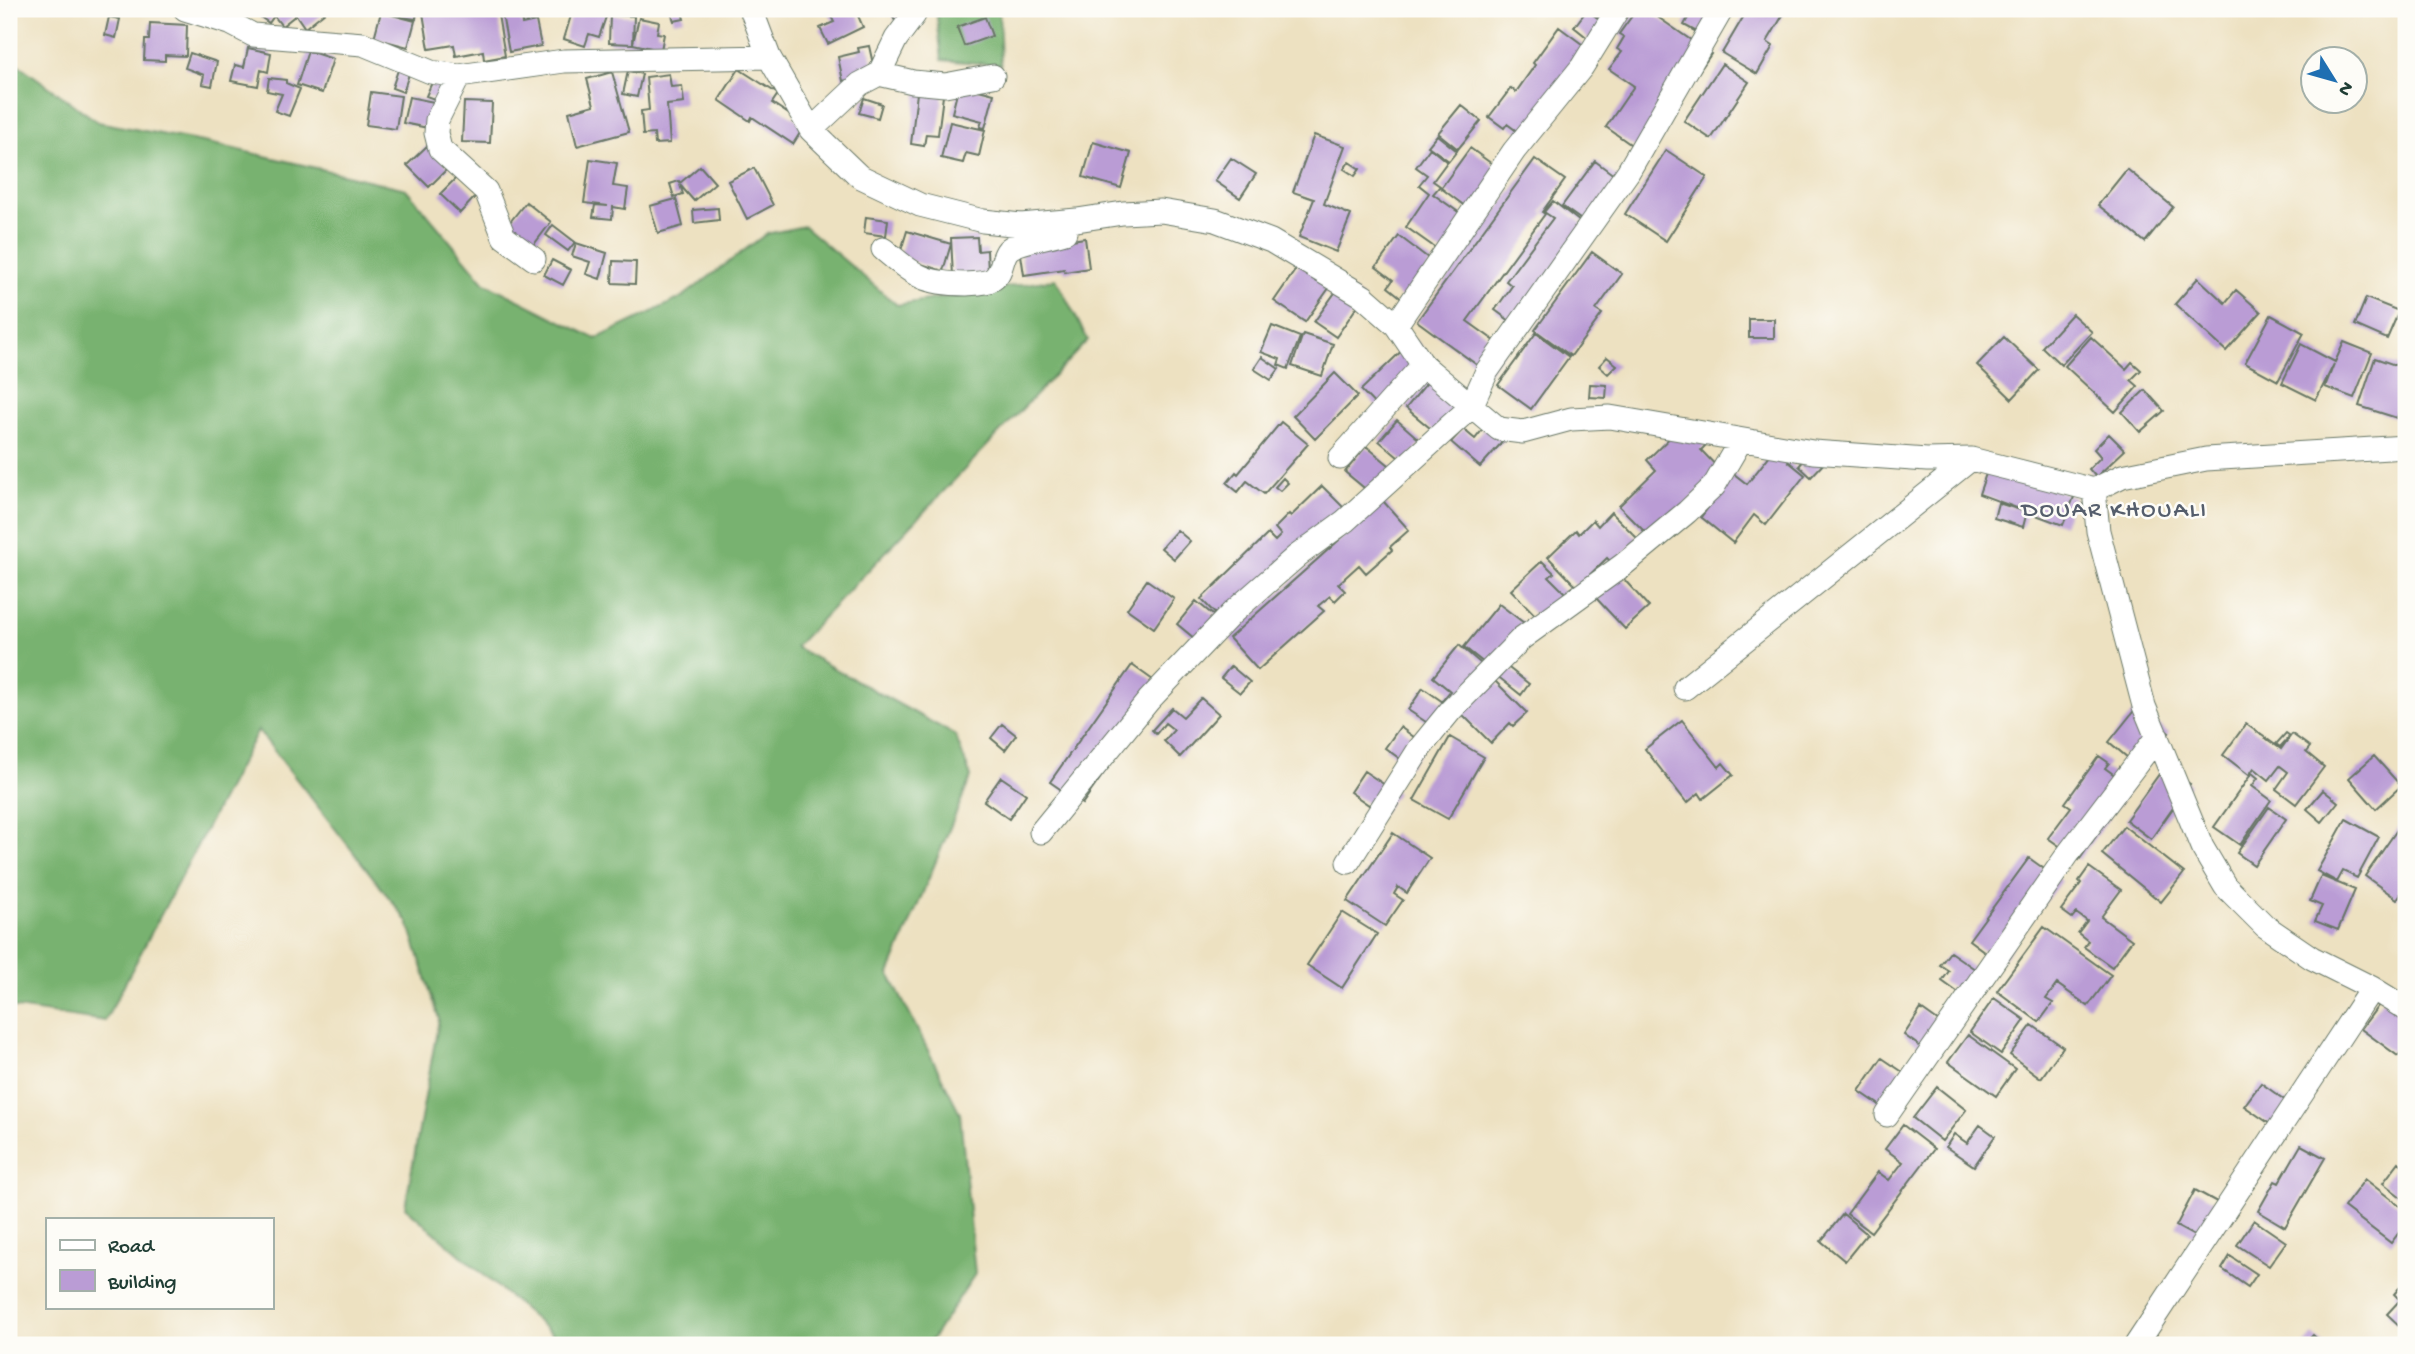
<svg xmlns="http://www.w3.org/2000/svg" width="2415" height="1354" viewBox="0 0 2415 1354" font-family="'Gochi Hand',sans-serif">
	<rect width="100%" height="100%" fill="#fdfcf7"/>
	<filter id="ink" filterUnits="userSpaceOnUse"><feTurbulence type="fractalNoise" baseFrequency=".0143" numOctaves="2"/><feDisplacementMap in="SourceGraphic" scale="14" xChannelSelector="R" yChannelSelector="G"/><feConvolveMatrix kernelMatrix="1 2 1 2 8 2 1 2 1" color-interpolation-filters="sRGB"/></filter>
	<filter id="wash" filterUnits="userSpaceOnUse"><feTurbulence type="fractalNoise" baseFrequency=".00686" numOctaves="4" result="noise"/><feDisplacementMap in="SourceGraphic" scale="28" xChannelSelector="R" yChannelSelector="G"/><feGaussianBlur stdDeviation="1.57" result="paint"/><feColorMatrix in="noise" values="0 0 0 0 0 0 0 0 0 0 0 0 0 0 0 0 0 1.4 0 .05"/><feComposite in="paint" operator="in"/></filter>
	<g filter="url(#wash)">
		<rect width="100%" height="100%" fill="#ede1c1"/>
		<path fill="#78b270" stroke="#4c7852" stroke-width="2" d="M936,9H999L1001,65L942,60Z
			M9,58L98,122L213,144L406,189L485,283L596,339L681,298L766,234L804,226L897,305L1056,279L1088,340L795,647L955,735L971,777L889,974L960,1113L975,1274L928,1345H565L405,1207L439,1019L408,922L258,730L105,1021L9,1007Z"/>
		<g id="blocks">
			<path fill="#ba9cd5" d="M263,9L273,15L280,9H322L325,12L305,28L296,15L282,26L274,16L269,23L259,16Z
				M403,9H417L416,19L401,17Z
				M446,9H454L455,12L475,9H497L505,56L484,60L483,51L456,56L454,45L429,49L423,13Z
				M501,9H520L522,24L536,21L541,46L509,52Z
				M573,9H600L608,11L599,37L589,34L585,46L564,39Z
				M670,9H681L684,19L674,21Z
				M827,9H855L863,27L828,44L820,28L834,22Z
				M889,9H904L907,15L895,21Z
				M1637,9H1646L1711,54L1643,153L1606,127L1634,86L1609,69L1622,52L1617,49L1624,37L1619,34Z
				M1693,9L1721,25L1713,41L1684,25Z
				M1748,9L1786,10L1767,42L1773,46L1757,74L1722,53Z
				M1587,10L1608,26L1594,43L1574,27Z
				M381,12L415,21L408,47L374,38Z
				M610,15L634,16L633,43L639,18L659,22L657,33L664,34L661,50L633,44L609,43Z
				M109,17L120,19L116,38L105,35Z
				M985,17L992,36L964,46L957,27Z
				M150,23L187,25L186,56L165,55V61L144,60L145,40H149Z
				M1559,27L1594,53L1529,140L1507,124L1504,128L1489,117L1511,88L1516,92L1535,65L1533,63Z
				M869,46L875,73L843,81L838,57L859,52L858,48Z
				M248,48L271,53L268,72L261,70L258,86L231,81L235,65L244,67Z
				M308,51L333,59L322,93L297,85Z
				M190,53L217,62L212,86L202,84L204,75L185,68Z
				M1722,64L1749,82L1711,139L1684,121Z
				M399,67L410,71L403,92L392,88Z
				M739,69L778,94L772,103L805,125L793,144L752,117L750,121L719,100Z
				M628,71L642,74L637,97L623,94Z
				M612,72L629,132L577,146L569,112L594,105L587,79Z
				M669,74L671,87L682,86L684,103L667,105L670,143L655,144L654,134L643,135L641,111L649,110L646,77Z
				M269,78L286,80V83L300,89L289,116L275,111L282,94L267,91Z
				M433,80L444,85L437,100L426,96Z
				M959,85L994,94L985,128L980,127L982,121L952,113Z
				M371,92L401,96L396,129L366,125Z
				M917,93L943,96L938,135L926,134L924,146L911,144Z
				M409,97L434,102L428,128L403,123Z
				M864,98L882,104L878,118L859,113Z
				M464,102L492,103L490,143L462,142Z
				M1461,105L1481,121L1458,149L1438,133Z
				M950,122L985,130L979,156L966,153L963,163L941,158Z
				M1314,135L1345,146L1324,204L1351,215L1336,252L1299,237L1314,199L1293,192Z
				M1437,135L1457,151L1449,161L1428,146Z
				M1093,142L1131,153L1121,188L1083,177Z
				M427,146L449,167L429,187L407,165Z
				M1430,148L1447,162L1433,181L1440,186L1433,194L1471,221L1447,256L1406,227L1429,193L1419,185L1427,175L1416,167Z
				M1470,148L1503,172L1474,213L1441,188Z
				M1666,150L1707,177L1666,241L1625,214Z
				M1231,158L1256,174L1240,198L1215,181Z
				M590,159L617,163L613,186L628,188L625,209L613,207L612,219L593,217L595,205L608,206L584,203Z
				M1535,159L1565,180L1542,212L1545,214L1467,321L1506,349L1488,373L1417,321Z
				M1595,161L1626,184L1587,224L1562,206Z
				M1349,162L1360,169L1355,176L1344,169Z
				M700,166L715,183L694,201L680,185L683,194L674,197L670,184L679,181L680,183Z
				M754,168L773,205L747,219L728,181Z
				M2127,169L2173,207L2145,242L2098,205Z
				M457,177L476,196L460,213L440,194Z
				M676,199L683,226L658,233L650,206Z
				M1553,201L1593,232L1521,329L1495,310L1512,286L1506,281L1553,218L1544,212Z
				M526,202L551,222L532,247L506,227Z
				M718,208L719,220L694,223L693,210Z
				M866,217L888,220L886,236L864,233Z
				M553,225L575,242L568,251L546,235Z
				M907,231L951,244L943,271L899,257Z
				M1399,236L1432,261L1408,303L1388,287L1393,280L1376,267Z
				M977,237L978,251L987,250L988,274L953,276L951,238Z
				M1085,238L1089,268L1065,272L1064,269L1024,275L1020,248Z
				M576,243L607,253L600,279L586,274L590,262L572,256Z
				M1592,252L1622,274L1596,310L1602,314L1571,356L1535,330Z
				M1303,259L1334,281L1305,322L1274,301Z
				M552,260L571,270L563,285L544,275Z
				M613,261L636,262L635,284L612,283Z
				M2198,278L2225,303L2236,290L2261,312L2226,351L2175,304Z
				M1342,283L1363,298L1336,337L1314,322Z
				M2366,298L2399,311L2387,339L2355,325Z
				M2072,314L2092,332L2061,365L2042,347Z
				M2271,315L2304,333L2278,381L2245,363Z
				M1749,319H1774V338H1749Z
				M1272,326L1300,337L1288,369L1278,365L1280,359L1261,352Z
				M1536,333L1569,357L1531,409L1498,385Z
				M1303,334L1333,344L1322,376L1292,366Z
				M2004,337L2039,370L2012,399L1977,365Z
				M2091,337L2126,369L2132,362L2141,370L2131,380L2138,386L2115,412L2065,366Z
				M1414,339L1438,363L1384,414L1361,390Z
				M2344,342L2372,353L2354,398L2325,387L2334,364L2316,400L2282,383L2301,344L2335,362Z
				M1262,357L1279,369L1271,380L1254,369Z
				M1607,357L1617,365L1608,374L1599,366Z
				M2375,358L2404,368L2400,380L2406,382V390L2397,418L2359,406Z
				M1439,368L1476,399L1442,438L1406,408Z
				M1335,373L1358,396L1315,439L1293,416Z
				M1590,384L1607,385L1606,398L1589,397Z
				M2145,390L2164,411L2140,432L2122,412Z
				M1397,420L1422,442L1405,463L1379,441Z
				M1688,420L1709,442L1701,450L1721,471L1651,538L1619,506L1656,470L1647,460Z
				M1281,422L1308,444L1264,494L1247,481L1238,492L1227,483L1236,472L1238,474Z
				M1487,424L1505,439L1480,467L1451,442L1463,429L1475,439Z
				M2109,434L2125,450L2096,477L2089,469L2101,457L2094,449Z
				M1778,445L1792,456L1788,461L1805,475L1766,525L1754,515L1733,543L1701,517L1734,474L1747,484Z
				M1366,446L1395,470L1374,496L1345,472Z
				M1812,451L1825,462L1811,477L1799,466Z
				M1989,465L2074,497L2063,525L1979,494Z
				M1283,478L1288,483L1280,491L1275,487Z
				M1322,486L1346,510L1228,627L1201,599L1268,534L1275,541L1281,535L1275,528L1289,514L1291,516Z
				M1383,501L1409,530L1390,547L1392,550L1366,573L1359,565L1338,584L1345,591L1335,601L1330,596L1318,606L1324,611L1258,670L1229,638Z
				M1998,503L2027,512L2023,527L1994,518Z
				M1611,512L1638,539L1613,564L1607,558L1577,587L1548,557L1576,530L1579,534L1593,520L1598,526Z
				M1177,530L1190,541L1174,559L1161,548Z
				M1542,561L1554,573L1549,577L1565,593L1538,618L1511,590Z
				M1621,576L1649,607L1625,629L1596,598Z
				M1147,580L1174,599L1154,628L1127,609Z
				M1196,601L1225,625L1206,648L1177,624Z
				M1499,604L1524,623L1489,667L1464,647Z
				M1459,645L1486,668L1453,708L1443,700L1450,691L1433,677Z
				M1132,665L1164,688L1082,804L1050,782Z
				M1505,665L1529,684L1521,695L1496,675Z
				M1231,666L1250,682L1240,693L1221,678Z
				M1494,680L1527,713L1513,726L1510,723L1491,743L1461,713Z
				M1423,688L1450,707L1435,728L1408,710Z
				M1201,698L1219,714L1180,757L1164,741L1174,730L1165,723L1156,734L1152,730L1172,708L1183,717Z
				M2137,707L2169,733L2140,768L2109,742Z
				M1682,720L1719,767L1723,763L1733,775L1703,799L1699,793L1687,803L1645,749Z
				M1002,724L1016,735L1005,750L991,738Z
				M2246,724L2281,749L2292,734L2310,747L2306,752L2324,767L2296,804L2276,789L2288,772L2280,766L2269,780L2254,768L2249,775L2223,755Z
				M1400,727L1425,745L1410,766L1385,748Z
				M2286,733L2290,736L2280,747L2276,744Z
				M1450,737L1484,757L1448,819L1414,800Z
				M2099,756L2109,763L2105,768L2131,787L2079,860L2048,838L2071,807L2065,803Z
				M2374,756L2401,786L2376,809L2349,778Z
				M2165,766L2190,784L2151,839L2126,820Z
				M1364,771L1397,793L1382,814L1350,792Z
				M2252,773L2258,778L2252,786L2271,800L2240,845L2214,827Z
				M1001,777L1026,794L1009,819L984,801Z
				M2323,790L2338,802L2322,822L2307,809Z
				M2269,807L2286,819L2254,865L2237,853Z
				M2406,817V886L2397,899L2365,876Z
				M2346,819L2379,837L2357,878L2343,871L2337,882L2317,871Z
				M2124,826L2184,873L2161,902L2102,854Z
				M1393,833L1430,858L1407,893L1398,887L1394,894L1403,900L1385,926L1347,901Z
				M2029,858L2061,881L2000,963L1969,940Z
				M2089,867L2121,890L2101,917L2132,940L2112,967L2084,947L2088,941L2078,933L2087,921L2076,913L2072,918L2061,910L2081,883L2079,881Z
				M2321,876L2355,890L2338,930L2315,921L2322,906L2310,901Z
				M1342,912L1377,934L1342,988L1307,965Z
				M2044,927L2111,975L2088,1006L2057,984L2046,999L2053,1003L2039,1022L1997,991Z
				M1950,952L1988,978L1971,1002L1942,981L1949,971L1940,965Z
				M2392,987L2406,998V1045L2398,1056L2361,1029Z
				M1994,998L2025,1020L2001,1054L1970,1032Z
				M1921,1009L1953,1032L1935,1057L1904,1035Z
				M2032,1025L2063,1047L2041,1078L2010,1055Z
				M1968,1035L2015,1069L1996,1096L1948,1062Z
				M1882,1058L1916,1081L1893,1114L1859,1091Z
				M2261,1083L2297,1109L2280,1131L2244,1106Z
				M1937,1087L1966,1110L1942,1141L1913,1118Z
				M1903,1125L1934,1149L1871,1232L1847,1214L1878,1172L1889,1180L1903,1162L1885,1149Z
				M1980,1125L1995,1136L1974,1166L1946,1147L1954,1134L1967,1143Z
				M2301,1145L2325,1158L2285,1227L2258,1211L2275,1181L2279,1183Z
				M2399,1162L2406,1168V1201L2383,1183Z
				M2365,1179L2406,1211V1223L2391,1243L2344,1207Z
				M2195,1190L2226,1207L2207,1243L2176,1226Z
				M1843,1214L1867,1234L1845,1261L1821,1241Z
				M2254,1220L2286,1242L2269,1266L2237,1245Z
				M2230,1256L2257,1274L2248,1287L2222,1269Z
				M2406,1280V1332L2387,1314L2400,1300L2394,1294Z
				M2313,1335L2324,1345H2304Z"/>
		</g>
	</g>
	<g filter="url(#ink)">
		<use href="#blocks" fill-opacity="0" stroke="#677665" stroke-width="2"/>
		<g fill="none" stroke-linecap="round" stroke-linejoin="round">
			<defs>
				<path id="street" d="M185,9L230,23L253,35L363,44L431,72L459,76L564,61L769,57
					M751,9L769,57L811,130L859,176L920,205L983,221L1021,225L1077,220L1123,213L1161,211L1215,220L1271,241L1363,296L1396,325L1423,365L1499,429L1523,432L1571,419L1610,417L1813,452L1927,460L1971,459L2094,490
					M879,74L896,39L914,15L916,9
					M459,76L437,120L436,133L440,149L486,191L504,237L534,259
					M811,130L860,84L879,74L913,82L945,85L993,76
					M883,249C915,276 924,284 966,284C975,283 985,284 993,279C1003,272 1001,258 1008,250C1018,240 1051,237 1065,232
					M1396,325L1514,151L1582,67L1618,9
					M2406,447L2206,459L2122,476L2094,490L2098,531L2144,706L2202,847L2225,886L2265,926L2312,958L2372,988L2406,1009
					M1340,458L1423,365
					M1685,688L1971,459
					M1041,832L1149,700L1232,613L1297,556L1345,521L1471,407L1487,371L1628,172L1722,9
					M1348,862L1420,748L1451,710L1522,638L1623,565L1687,512L1714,486L1741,440
					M1887,1115L2068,854L2157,737
					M2136,1345L2372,988"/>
			</defs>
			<use href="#street" stroke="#677665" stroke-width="25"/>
			<use href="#street" stroke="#fff" stroke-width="23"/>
		</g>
	</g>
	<g text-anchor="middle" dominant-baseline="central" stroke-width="5" stroke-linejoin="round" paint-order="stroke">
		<g font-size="24" letter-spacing="2" fill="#555e6c" stroke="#fdfcf7">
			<text x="2115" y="511">DOUAR KHOUALI</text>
		</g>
	</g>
	<rect width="2415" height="1354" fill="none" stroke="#fdfcf7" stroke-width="35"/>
	<rect x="46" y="1218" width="228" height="91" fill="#fdfcf7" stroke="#a4b0a9" stroke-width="2"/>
	<rect x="60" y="1240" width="35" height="10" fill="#ffffff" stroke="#a4b0a9" stroke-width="2"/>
	<text x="108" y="1252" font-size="21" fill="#1f3d34">Road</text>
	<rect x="60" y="1270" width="35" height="21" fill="#ba9cd5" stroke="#a4b0a9" stroke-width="2"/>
	<text x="108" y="1288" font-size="21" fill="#1f3d34">Building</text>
	<g transform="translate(2334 80) rotate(127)"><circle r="33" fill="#fdfcf7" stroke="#a4b0a9" stroke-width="2"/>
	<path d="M0-5L12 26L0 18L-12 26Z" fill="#1f6fb2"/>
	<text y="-10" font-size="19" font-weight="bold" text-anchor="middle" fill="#1f3d34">N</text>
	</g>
</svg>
